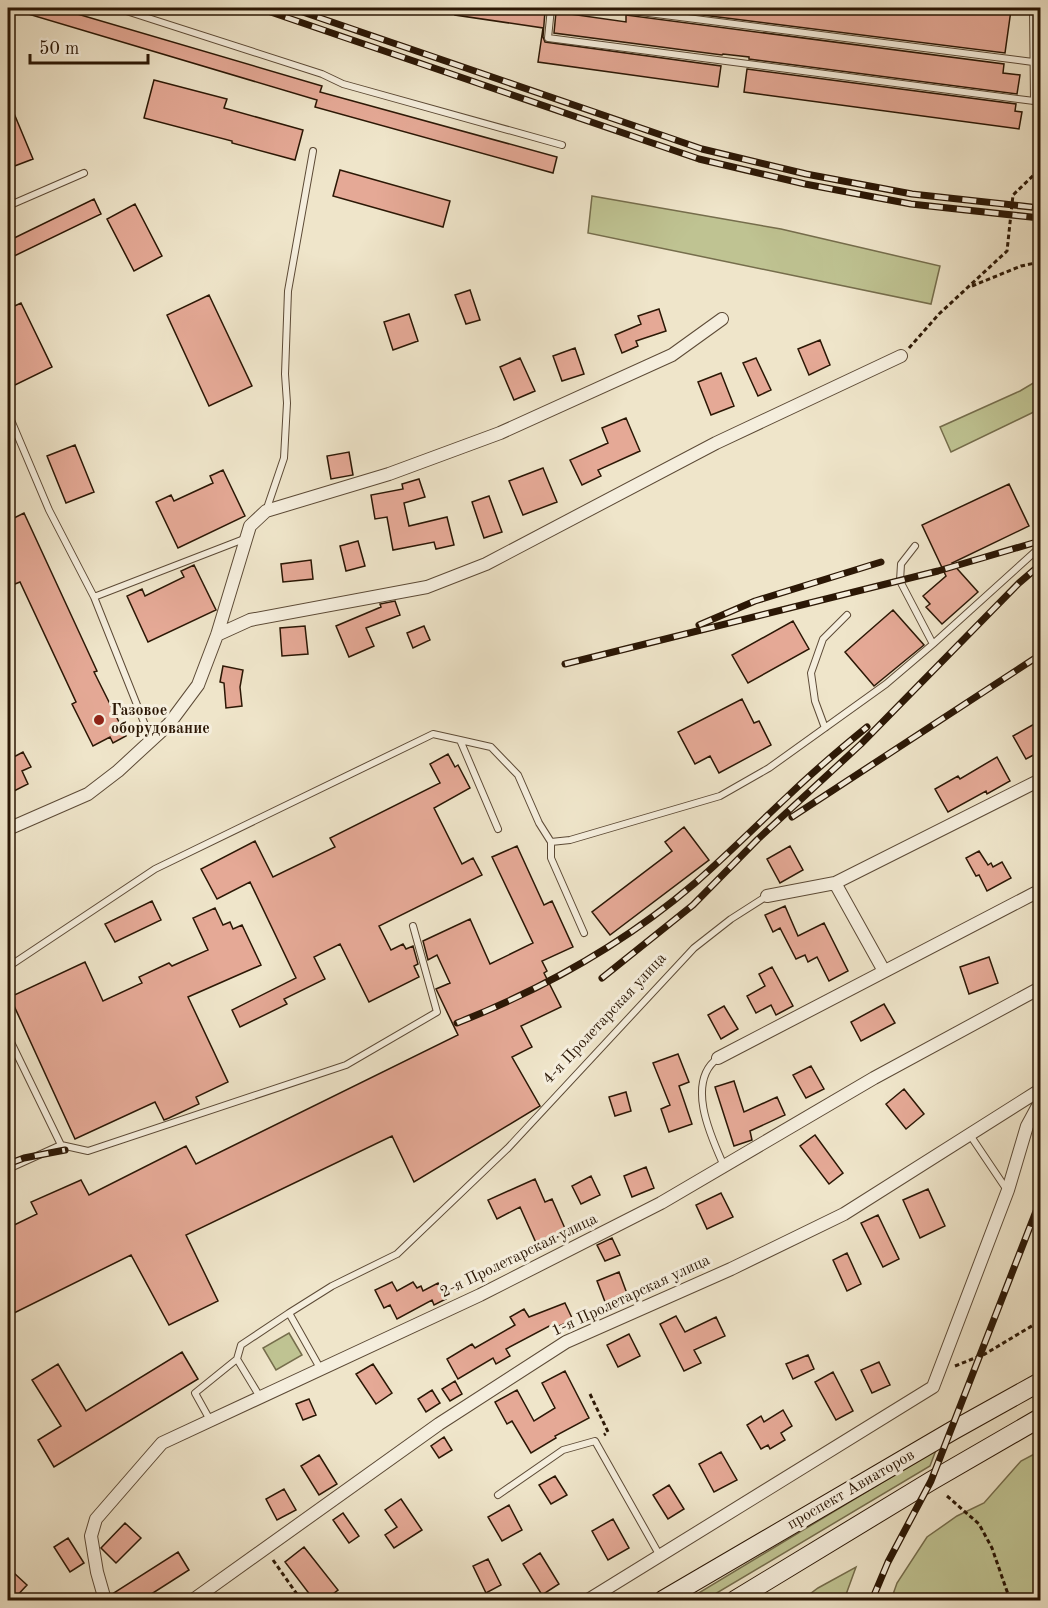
<svg xmlns="http://www.w3.org/2000/svg" width="1048" height="1608" viewBox="0 0 1048 1608" font-family="'Old Standard TT',serif">
	<rect width="100%" height="100%" fill="#efe5ca"/>
	<filter id="stains"><feTurbulence type="fractalNoise" baseFrequency=".00333" numOctaves="4"/><feColorMatrix values="0 0 0 0 .2 0 0 0 0 .09 0 0 0 0 .02 0 0 0 .5 -.17"/></filter>
	<radialGradient id="worn" r=".72"><stop offset=".6" stop-color="#630" stop-opacity="0"/><stop offset="1" stop-color="#630" stop-opacity=".3"/></radialGradient>
	<path fill="#bfc392" stroke="#756d4c" stroke-width="1.5" d="M592,196L781,229L940,266L931,304L588,233Z
		M1040,379V409L951,452L940,427L1020,391Z
		M289,1333L302,1355L276,1370L263,1348Z
		M936,1450L930,1466L705,1600H687Z
		M1040,1451V1600H891L897,1583L927,1537L957,1516L984,1503L1021,1461Z
		M856,1567L844,1600H802L818,1588Z"/>
	<path fill="#e5a996" stroke="#2b1705" stroke-width="1.5" d="M18,8H57L322,86L320,92L557,157L553,173L315,107L317,100L18,11Z
		M456,8H524L543,10L545,11L543,37L545,42L721,66L718,87L538,62L543,28L455,15Z
		M647,8H989L1011,10L1005,53Z
		M556,12L626,22V15L1004,64L1003,73L1020,75L1017,94L749,59V57L723,54L722,55L554,33Z
		M747,69L1016,104L1015,111L1022,112L1019,129L744,92Z
		M154,80L227,99L224,108L303,130L295,160L232,143V141L144,118Z
		M8,99L33,159L12,167L8,157Z
		M340,170L450,201L443,227L333,196Z
		M94,199L101,214L8,259V241Z
		M135,204L162,256L134,271L107,219Z
		M470,290L480,320L466,324L455,295Z
		M209,295L252,386L209,406L167,315Z
		M21,303L52,367L13,386L8,374V309Z
		M659,309L666,331L636,341L638,346L622,353L615,335L641,324L638,316Z
		M409,314L418,341L393,350L384,322Z
		M820,340L830,365L809,375L798,349Z
		M575,348L584,374L562,381L553,356Z
		M520,358L535,391L514,400L500,367Z
		M756,358L771,390L758,396L743,363Z
		M721,373L734,406L711,415L698,382Z
		M626,418L640,451L598,470L601,476L582,485L570,460L608,443L602,428Z
		M75,445L94,492L66,503L47,456Z
		M349,452L353,475L331,479L327,456Z
		M543,468L557,502L523,515L509,481Z
		M223,470L245,516L178,548L156,502L171,495L174,501L213,483L210,476Z
		M419,479L425,497L404,503L409,526L447,517L454,545L436,549L434,542L393,550L387,517L375,519L371,495L403,489L402,484Z
		M1009,484L1029,526L952,563L978,592L942,624L926,607L930,604L923,596L946,576L922,525Z
		M489,496L502,532L484,538L472,502Z
		M24,513L97,671L94,672L126,736L113,743L110,737L93,746L72,704L76,702L20,582L15,584L8,569V521Z
		M358,541L365,566L346,571L340,546Z
		M311,560L313,579L283,582L281,564Z
		M194,565L216,610L148,642L127,596L142,589L145,596L184,577L181,571Z
		M395,601L400,615L366,628L374,646L349,657L336,626L381,607L380,604Z
		M893,610L924,645L874,686L845,652Z
		M793,621L809,649L748,683L732,655Z
		M305,626L308,654L282,656L280,628Z
		M424,626L430,640L413,648L407,633Z
		M223,666L243,670L240,687L242,706L226,708L224,683L220,682Z
		M742,699L754,723L759,721L771,745L719,773L710,756L695,764L678,732Z
		M1036,723L1041,731V751L1026,759L1013,736Z
		M23,752L31,767L22,771L28,784L8,794V760Z
		M448,754L455,767L458,765L470,788L434,808L462,864L473,858L482,875L379,926L391,950L403,944L406,949L413,946L418,964L414,966L419,977L369,1002L340,944L314,957L325,979L284,999L287,1004L240,1027L232,1010L296,978L250,882L217,899L201,869L255,841L273,877L335,847L330,838L440,783L430,764Z
		M997,757L1010,781L987,794L986,791L948,812L935,789L958,776L960,779Z
		M684,827L709,860L610,935L592,912L672,851L665,842Z
		M517,846L544,905L552,901L573,947L542,961L547,971L544,973L561,1007L521,1026L532,1047L512,1057L540,1106L414,1182L392,1136L186,1235L218,1301L169,1325L131,1255L8,1316V1228L37,1214L31,1202L81,1180L89,1195L186,1146L196,1164L458,1035L436,989L450,983L437,955L428,960L423,941L470,919L490,964L533,943L492,857Z
		M790,846L803,870L780,883L767,859Z
		M979,851L988,865L991,863L993,867L1002,862L1011,878L987,891L979,875L976,876L966,858Z
		M152,901L161,920L115,942L105,924Z
		M785,906L798,936L824,923L848,971L829,981L817,957L808,962L805,955L796,959L780,928L773,932L765,915Z
		M215,908L223,925L230,922L233,929L242,925L261,965L188,997L228,1082L196,1097L199,1104L169,1118L164,1120L155,1102L75,1139L10,997L85,962L103,1001L142,983L139,977L169,963L172,966L208,950L193,918Z
		M989,957L998,983L969,994L960,967Z
		M772,967L793,1006L776,1015L771,1005L756,1013L747,996L765,986L759,974Z
		M884,1004L895,1023L861,1041L851,1022Z
		M724,1006L738,1029L721,1039L708,1015Z
		M678,1054L689,1082L679,1086L692,1124L669,1132L661,1109L670,1105L653,1063Z
		M811,1066L824,1089L806,1098L793,1075Z
		M734,1081L744,1112L777,1097L785,1115L750,1131L752,1140L734,1146L715,1087Z
		M904,1089L924,1114L906,1129L886,1104Z
		M626,1092L631,1111L615,1116L609,1097Z
		M815,1135L843,1173L829,1184L800,1146Z
		M646,1167L654,1188L632,1197L624,1176Z
		M591,1176L600,1195L581,1204L572,1186Z
		M535,1179L545,1202L552,1199L567,1233L537,1245L520,1207L497,1219L488,1200Z
		M928,1189L945,1226L920,1238L903,1200Z
		M721,1193L733,1217L707,1229L696,1205Z
		M878,1215L899,1259L883,1267L861,1223Z
		M612,1238L620,1255L605,1261L597,1245Z
		M847,1253L861,1284L847,1291L833,1260Z
		M619,1272L629,1299L607,1307L597,1281Z
		M392,1282L397,1291L413,1282L417,1288L421,1286L423,1291L438,1283L446,1299L434,1305L432,1300L397,1319L390,1305L384,1308L375,1290Z
		M565,1303L573,1320L557,1327L555,1323L506,1349L510,1356L496,1364L493,1358L458,1379L447,1359L472,1344L475,1348L515,1325L510,1317L524,1309L529,1317Z
		M676,1316L685,1332L716,1317L725,1336L694,1350L701,1363L684,1371L660,1324Z
		M629,1334L640,1356L618,1367L607,1345Z
		M182,1352L198,1379L54,1467L38,1440L61,1426L32,1380L58,1364L86,1411Z
		M808,1355L814,1369L793,1379L786,1364Z
		M879,1362L890,1385L872,1393L861,1370Z
		M373,1364L392,1393L376,1404L356,1374Z
		M565,1371L589,1418L555,1436L556,1438L531,1453L512,1421L507,1424L495,1402L517,1390L534,1421L555,1408L542,1383Z
		M833,1372L853,1411L836,1420L815,1382Z
		M455,1381L462,1394L450,1401L442,1389Z
		M432,1390L440,1403L426,1412L418,1399Z
		M309,1399L316,1415L303,1420L296,1404Z
		M783,1410L792,1426L781,1433L785,1440L770,1449L768,1445L761,1449L747,1425L761,1416L764,1422Z
		M444,1437L452,1450L439,1458L431,1446Z
		M721,1452L737,1480L714,1492L699,1464Z
		M319,1455L337,1484L319,1495L301,1466Z
		M555,1476L567,1495L551,1504L539,1485Z
		M669,1485L684,1509L668,1519L653,1495Z
		M284,1489L296,1510L277,1520L266,1499Z
		M401,1499L422,1530L394,1548L385,1535L397,1527L385,1510Z
		M509,1505L522,1530L502,1541L488,1517Z
		M343,1513L359,1536L349,1543L333,1520Z
		M613,1519L629,1548L608,1560L592,1531Z
		M125,1523L141,1538L116,1563L101,1548Z
		M68,1538L84,1563L70,1572L54,1547Z
		M304,1547L338,1590L325,1600H314L285,1562Z
		M178,1552L189,1570L142,1600H113L112,1594Z
		M540,1553L559,1584L542,1595L523,1564Z
		M488,1559L501,1585L486,1593L473,1566Z
		M14,1573L27,1585L13,1600H8V1579Z"/>
	<g fill="none" stroke-linecap="round" stroke-linejoin="round">
		<defs>
			<path id="service" d="M117,8L322,74L343,84L562,145
				M551,8L548,38L1034,101L1033,8
				M609,8L1033,62
				M8,206L84,173
				M8,413L49,510L94,597L151,740
				M266,511L284,458L287,403L285,374L288,291L313,151
				M94,597L244,539
				M933,644L1038,549H1040
				M825,728L815,701L811,673L823,639L847,615
				M460,740L491,747L518,775L539,823L551,842L570,840L720,796L769,768L886,684L933,644L900,581L901,564L915,546
				M551,842V858L584,933
				M8,967L155,869L433,734L460,740L498,829
				M8,1036L61,1145
				M718,1058C685,1082 711,1137 724,1166
				M970,1135L1007,1190
				M8,1169L61,1145L88,1151L346,1065L437,1012L413,926
				M237,1359L260,1397
				M320,1368L289,1313L332,1286L397,1254L508,1148L694,948L731,919L767,896
				M210,1420L195,1393L237,1359L241,1345L289,1313
				M498,1495L563,1450L595,1441L660,1556"/>
			<path id="minor" d="M217,635L250,620L427,587L486,564L716,443L901,356
				M8,829L88,794L118,771L169,724L198,685L217,635L250,526L266,511L389,474L500,433L672,355L722,319
				M835,883L884,971
				M767,896L835,883L1040,780
				M718,1058L1035,893L1040,894
				M105,1600L97,1572L91,1536L96,1519L162,1443L480,1295L661,1203L874,1078L1040,988
				M193,1600L439,1424L566,1342L731,1269L844,1214L1040,1090
				M588,1600L933,1387L1008,1190L1027,1126L1040,1102"/>
			<path id="secondary" d="M663,1600L952,1431L1040,1382
				M735,1600L931,1481L1040,1418"/>
		</defs>
		<use href="#service" stroke="#5c4a36" stroke-width="8"/>
		<use href="#minor" stroke="#5c4a36" stroke-width="14"/>
		<use href="#secondary" stroke="#2b1705" stroke-width="20"/>
		<path stroke="#2b1705" stroke-width="3" stroke-dasharray="4.5 3" stroke-linecap="butt" d="M972,286L1021,266L1040,262
			M909,348L939,314L1007,251L1013,195L1040,169
			M955,1366L985,1354L1040,1321
			M590,1394L608,1432L604,1435
			M947,1496L979,1524L992,1548L1010,1600
			M273,1560L301,1600
			M1019,1600L1040,1594"/>
		<use href="#service" stroke="#f5eedd" stroke-width="6"/>
		<use href="#minor" stroke="#f5eedd" stroke-width="12"/>
		<use href="#secondary" stroke="#f5eedd" stroke-width="18"/>
		<defs>
			<path id="rail" d="M259,8L699,159L805,184L911,204L1040,218
				M291,8L702,149L806,174L912,194L1040,208
				M699,625L755,601L881,562
				M565,664L938,571L1040,541
				M792,817L1040,655
				M602,978L693,905L758,839L861,744L1019,583L1040,565
				M457,1023C543,989 625,943 695,883C727,855 757,825 788,796C813,772 840,749 867,727
				M8,1164L24,1158L65,1150
				M872,1600L888,1562L931,1481L1040,1201"/>
		</defs>
		<use href="#rail" stroke="#2b1705" stroke-width="7"/>
		<use href="#rail" stroke="#f5eedd" stroke-width="4.5" stroke-dasharray="14" stroke-linecap="butt"/>
	</g>
	<circle fill="#8f2418" stroke="#f5eedd" stroke-width="2" cx="99" cy="720" r="6"/>
	<g text-anchor="middle" dominant-baseline="central" stroke-width="6" stroke-linejoin="round" paint-order="stroke">
		<g font-size="16" font-weight="bold" fill="#2b1705" stroke="#f5eedd" text-anchor="start">
			<text x="111" y="711">Газовое<tspan x="111" dy="18">оборудование</tspan></text>
		</g>
		<g font-size="16" fill="#2b1705" stroke="#f5eedd">
			<text transform="translate(605 1019) rotate(-47)">4-я Пролетарская улица</text>
			<text transform="translate(519 1256) rotate(-26)">2-я Пролетарская улица</text>
			<text transform="translate(631 1296) rotate(-25)">1-я Пролетарская улица</text>
			<text transform="translate(851 1490) rotate(-30)">проспект Авиаторов</text>
		</g>
	</g>
	<rect width="1048" height="1608" fill="none" stroke="#efe5ca" stroke-width="30"/>
	<rect x="9" y="9" width="1030" height="1590" fill="none" stroke="#2b1705" stroke-width="3"/>
	<rect x="15" y="15" width="1018" height="1578" fill="none" stroke="#2b1705" stroke-width="1.5"/>
	<path d="M30 54v9h118v-9" fill="none" stroke="#2b1705" stroke-width="3"/>
	<text x="39" y="54" font-size="18" fill="#2b1705" stroke="#f5eedd" stroke-width="4.5" paint-order="stroke">50 m</text>
	<rect width="100%" height="100%" filter="url(#stains)"/>
	<rect width="100%" height="100%" fill="url(#worn)"/>
</svg>
